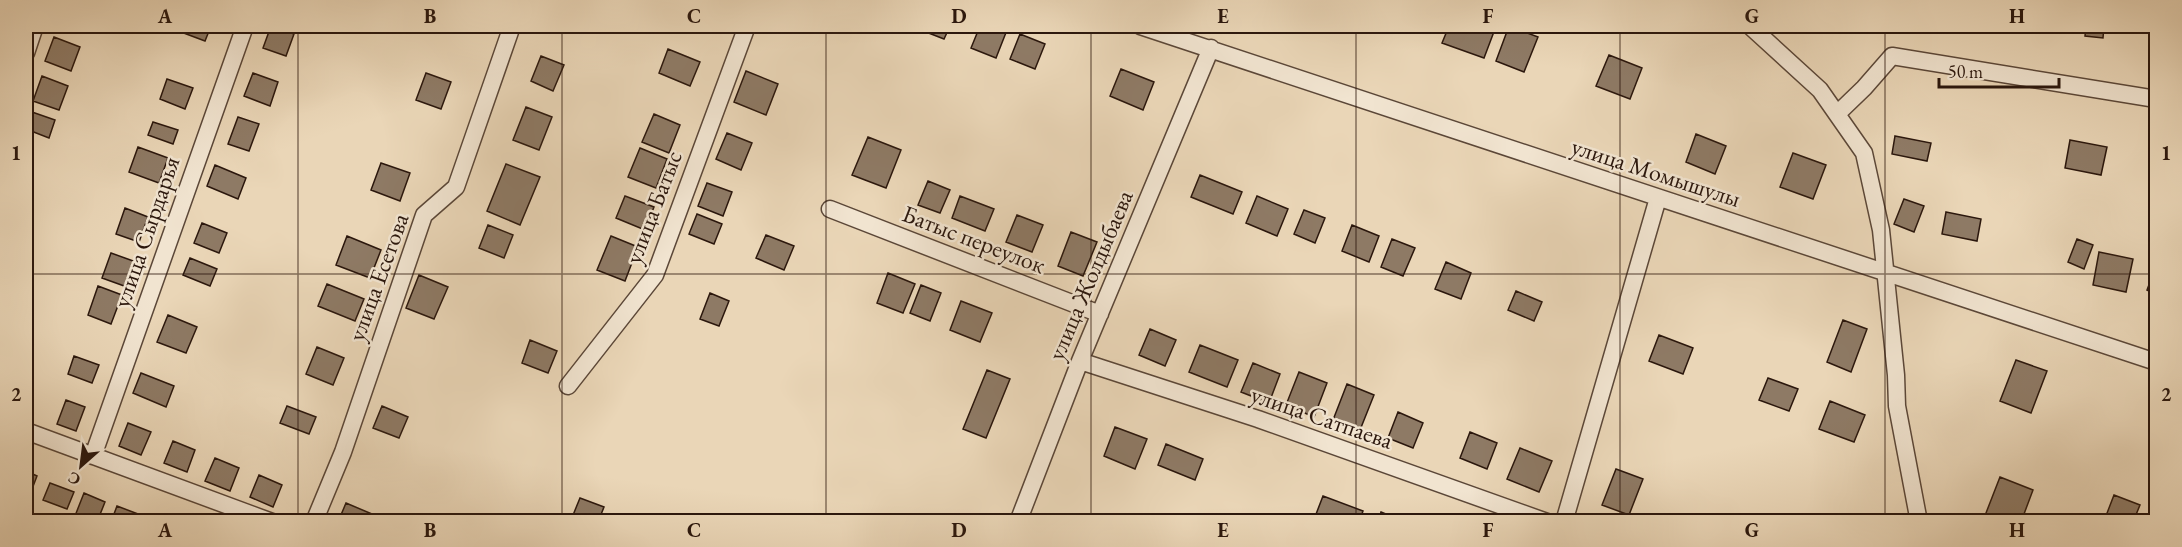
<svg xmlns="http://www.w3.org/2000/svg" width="2182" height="547" viewBox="0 0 2182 547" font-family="'EB Garamond',serif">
	<rect width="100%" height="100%" fill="#ead6b7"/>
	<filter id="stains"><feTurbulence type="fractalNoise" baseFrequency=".00333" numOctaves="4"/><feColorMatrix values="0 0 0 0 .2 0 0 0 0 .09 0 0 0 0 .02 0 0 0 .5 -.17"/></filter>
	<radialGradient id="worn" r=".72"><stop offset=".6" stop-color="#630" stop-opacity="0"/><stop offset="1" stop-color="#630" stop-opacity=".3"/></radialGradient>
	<path fill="#8e7a65" stroke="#2b170d" stroke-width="1.5" d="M183,26H211L205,41L181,32Z
		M271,26L294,34L286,56L263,48Z
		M923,26H950L944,39L921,30Z
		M980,26H996L1007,30L996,58L971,48Z
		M1449,26H1486L1495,29L1484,58L1442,43Z
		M1509,26L1538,37L1524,72L1496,61Z
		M2040,26H2064L2063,31Z
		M2086,26H2104L2103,38L2085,36Z
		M1020,34L1045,44L1035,69L1010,59Z
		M54,37L80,47L71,71L45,61Z
		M668,49L700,62L690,86L659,73Z
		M1609,55L1642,68L1630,99L1596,86Z
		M541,56L564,65L553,91L531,81Z
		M1121,69L1154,82L1143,110L1110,96Z
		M746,71L778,84L766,115L734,102Z
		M253,73L278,82L270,106L244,96Z
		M426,73L451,82L441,109L416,100Z
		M42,76L68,86L59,110L33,101Z
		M167,79L193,88L185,109L160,99Z
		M526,107L552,117L539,150L513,140Z
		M32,112L55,120L49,138L26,129Z
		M654,114L680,125L669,153L642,142Z
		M238,117L259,124L249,151L228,144Z
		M153,122L178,130L173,144L148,135Z
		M727,133L752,143L741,170L716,159Z
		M1696,134L1726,146L1715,174L1686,162Z
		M1895,136L1931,143L1927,161L1892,154Z
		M868,137L901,150L886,188L852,175Z
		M2070,140L2107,147L2101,175L2065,168Z
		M138,147L168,158L159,183L129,172Z
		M640,148L667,159L656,188L628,177Z
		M1793,153L1826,165L1813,199L1780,187Z
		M381,163L410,173L400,201L371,190Z
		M506,164L540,177L520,225L487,211Z
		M215,165L246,178L238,199L207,186Z
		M1200,175L1242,192L1233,214L1191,197Z
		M26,176L33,179L26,200Z
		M928,181L950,190L940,213L918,205Z
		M707,183L732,192L723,216L698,206Z
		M625,196L654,207L645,230L616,218Z
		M960,196L994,209L985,231L952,218Z
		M1257,196L1288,209L1277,236L1246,223Z
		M1904,199L1924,206L1914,232L1894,224Z
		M125,208L148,217L139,242L116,234Z
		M1304,210L1325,218L1315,243L1294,234Z
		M1946,212L1981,219L1977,241L1942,234Z
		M697,214L722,224L714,244L689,234Z
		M1017,215L1043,225L1032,252L1006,242Z
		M202,223L227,233L219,253L194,243Z
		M488,225L513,235L504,258L479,248Z
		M1352,225L1379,236L1369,262L1342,251Z
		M1071,232L1097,242L1083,276L1058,266Z
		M766,235L794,246L784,270L756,258Z
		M347,236L381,250L370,278L336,265Z
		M611,236L638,247L625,281L597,270Z
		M1392,239L1415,248L1403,276L1381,267Z
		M2077,239L2093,245L2084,269L2068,262Z
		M2099,252L2133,259L2126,292L2093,285Z
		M111,253L136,262L127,287L102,278Z
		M190,258L217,269L210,286L183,275Z
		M1446,262L1471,273L1461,299L1435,289Z
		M2156,266V294L2147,290Z
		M888,273L915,284L903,313L877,303Z
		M419,275L448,287L434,319L406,308Z
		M327,284L364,299L355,321L318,306Z
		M921,285L941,293L930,321L910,313Z
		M98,286L122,295L111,324L88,315Z
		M1516,291L1542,302L1534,321L1508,310Z
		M710,293L729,301L719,326L700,319Z
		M961,301L992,313L980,342L950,330Z
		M168,315L197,327L186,353L157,342Z
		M1843,320L1867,329L1851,372L1827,362Z
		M1150,329L1176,340L1165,366L1139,355Z
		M1659,335L1693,348L1683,374L1649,361Z
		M530,340L557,351L548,373L522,363Z
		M1200,345L1238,360L1227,387L1189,372Z
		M317,347L344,358L333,385L306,374Z
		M74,356L99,365L92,383L68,374Z
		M2016,360L2047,371L2031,413L2000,401Z
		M1253,363L1280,374L1269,403L1241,392Z
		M987,370L1010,379L986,438L963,429Z
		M1299,372L1327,383L1314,417L1286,405Z
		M141,373L174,386L166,407L133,393Z
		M1768,378L1798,389L1789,411L1759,400Z
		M1347,384L1374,395L1360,430L1333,420Z
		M66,400L85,407L76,431L57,424Z
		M1830,401L1865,415L1854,442L1819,429Z
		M287,406L316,417L309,434L280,423Z
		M382,406L408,417L399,438L373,428Z
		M1398,412L1423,423L1413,448L1388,438Z
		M128,423L151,432L141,455L119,446Z
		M1115,427L1147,439L1135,469L1104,456Z
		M1470,432L1497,443L1487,469L1460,458Z
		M173,441L195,450L187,472L164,463Z
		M1166,444L1203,459L1195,480L1158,465Z
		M1520,448L1552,461L1539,492L1507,479Z
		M215,458L239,468L230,491L205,481Z
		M1616,469L1643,479L1629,515L1602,505Z
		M26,471L37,476L29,497L26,496Z
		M259,475L282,485L273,507L250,497Z
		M2000,477L2033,490L2021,522H2009L1986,513Z
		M50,483L74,492L67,509L43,500Z
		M84,493L105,502L97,522L73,521Z
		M2114,495L2140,505L2133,522L2104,521Z
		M1323,496L1363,511L1359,522H1313Z
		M580,498L604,507L598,522L571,520Z
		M346,503L379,517L377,522H338Z
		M117,506L138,514L135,522H111Z
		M1381,512L1405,522H1378Z"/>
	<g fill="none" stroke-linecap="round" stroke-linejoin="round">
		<defs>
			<path id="minor" d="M1140,26L2156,362
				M1750,26L1820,90L1864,153L1881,230L1896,375L1897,406L1919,522
				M26,53L35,26
				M1837,114L1864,88L1892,56L2156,99
				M830,209L1100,314
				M1080,361L1258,419L1547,522
				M568,386L655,275L747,26
				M26,431L272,522
				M93,456L245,26
				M314,522L343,452L424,215L456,187L512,26
				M1018,522L1080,361L1211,48
				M1564,522L1658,198"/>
		</defs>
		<use href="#minor" stroke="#5b4738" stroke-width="19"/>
		<use href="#minor" stroke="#f1e4d0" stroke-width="16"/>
	</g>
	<path fill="none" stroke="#2b170d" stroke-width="1.5" stroke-opacity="0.55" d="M298,26V522M562,26V522M826,26V522M1091,26V522M1356,26V522M1620,26V522M1885,26V522M26,274H2156"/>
	<g text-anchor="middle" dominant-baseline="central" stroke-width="5" stroke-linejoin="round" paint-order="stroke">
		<g font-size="24" fill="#2b170d" stroke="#f1e4d0">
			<text transform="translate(1656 172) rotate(18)">улица Момышулы</text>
			<text transform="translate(653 207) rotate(-69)">улица Батыс</text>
			<text transform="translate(146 232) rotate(-71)">улица Сырдарья</text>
			<text transform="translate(974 239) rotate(21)">Батыс переулок</text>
			<text transform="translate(1090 275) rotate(-67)">улица Жолдыбаева</text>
			<text transform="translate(378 277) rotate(-70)">улица Есетова</text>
			<text transform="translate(1322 417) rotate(19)">улица Сатпаева</text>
		</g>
	</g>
	<rect width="2182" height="547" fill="none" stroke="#ead6b7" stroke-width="66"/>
	<g transform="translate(81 466) rotate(208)" stroke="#f1e4d0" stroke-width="4.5" paint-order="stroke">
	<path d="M0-4.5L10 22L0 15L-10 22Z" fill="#2b170d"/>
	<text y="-9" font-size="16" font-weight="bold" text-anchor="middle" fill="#2b170d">С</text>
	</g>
	<path d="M1939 78v9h120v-9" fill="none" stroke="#2b170d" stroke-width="3"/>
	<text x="1948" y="78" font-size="18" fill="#2b170d" stroke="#f1e4d0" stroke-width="4.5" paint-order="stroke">50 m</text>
	<rect x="33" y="33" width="2116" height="481" fill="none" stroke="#2b170d" stroke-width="2"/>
	<g font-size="20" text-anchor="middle" font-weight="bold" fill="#2b170d">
		<text x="165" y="23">A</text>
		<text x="430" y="23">B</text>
		<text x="694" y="23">C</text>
		<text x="959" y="23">D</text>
		<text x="1223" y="23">E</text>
		<text x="1488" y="23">F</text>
		<text x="1752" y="23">G</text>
		<text x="2017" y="23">H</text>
		<text x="16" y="160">1</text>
		<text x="2166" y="160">1</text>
		<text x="16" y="401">2</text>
		<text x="2166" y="401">2</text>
		<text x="165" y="537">A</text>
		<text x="430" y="537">B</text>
		<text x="694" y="537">C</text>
		<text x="959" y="537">D</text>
		<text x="1223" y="537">E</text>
		<text x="1488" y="537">F</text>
		<text x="1752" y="537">G</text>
		<text x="2017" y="537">H</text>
	</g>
	<rect width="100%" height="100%" filter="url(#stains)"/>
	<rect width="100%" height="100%" fill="url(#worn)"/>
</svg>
